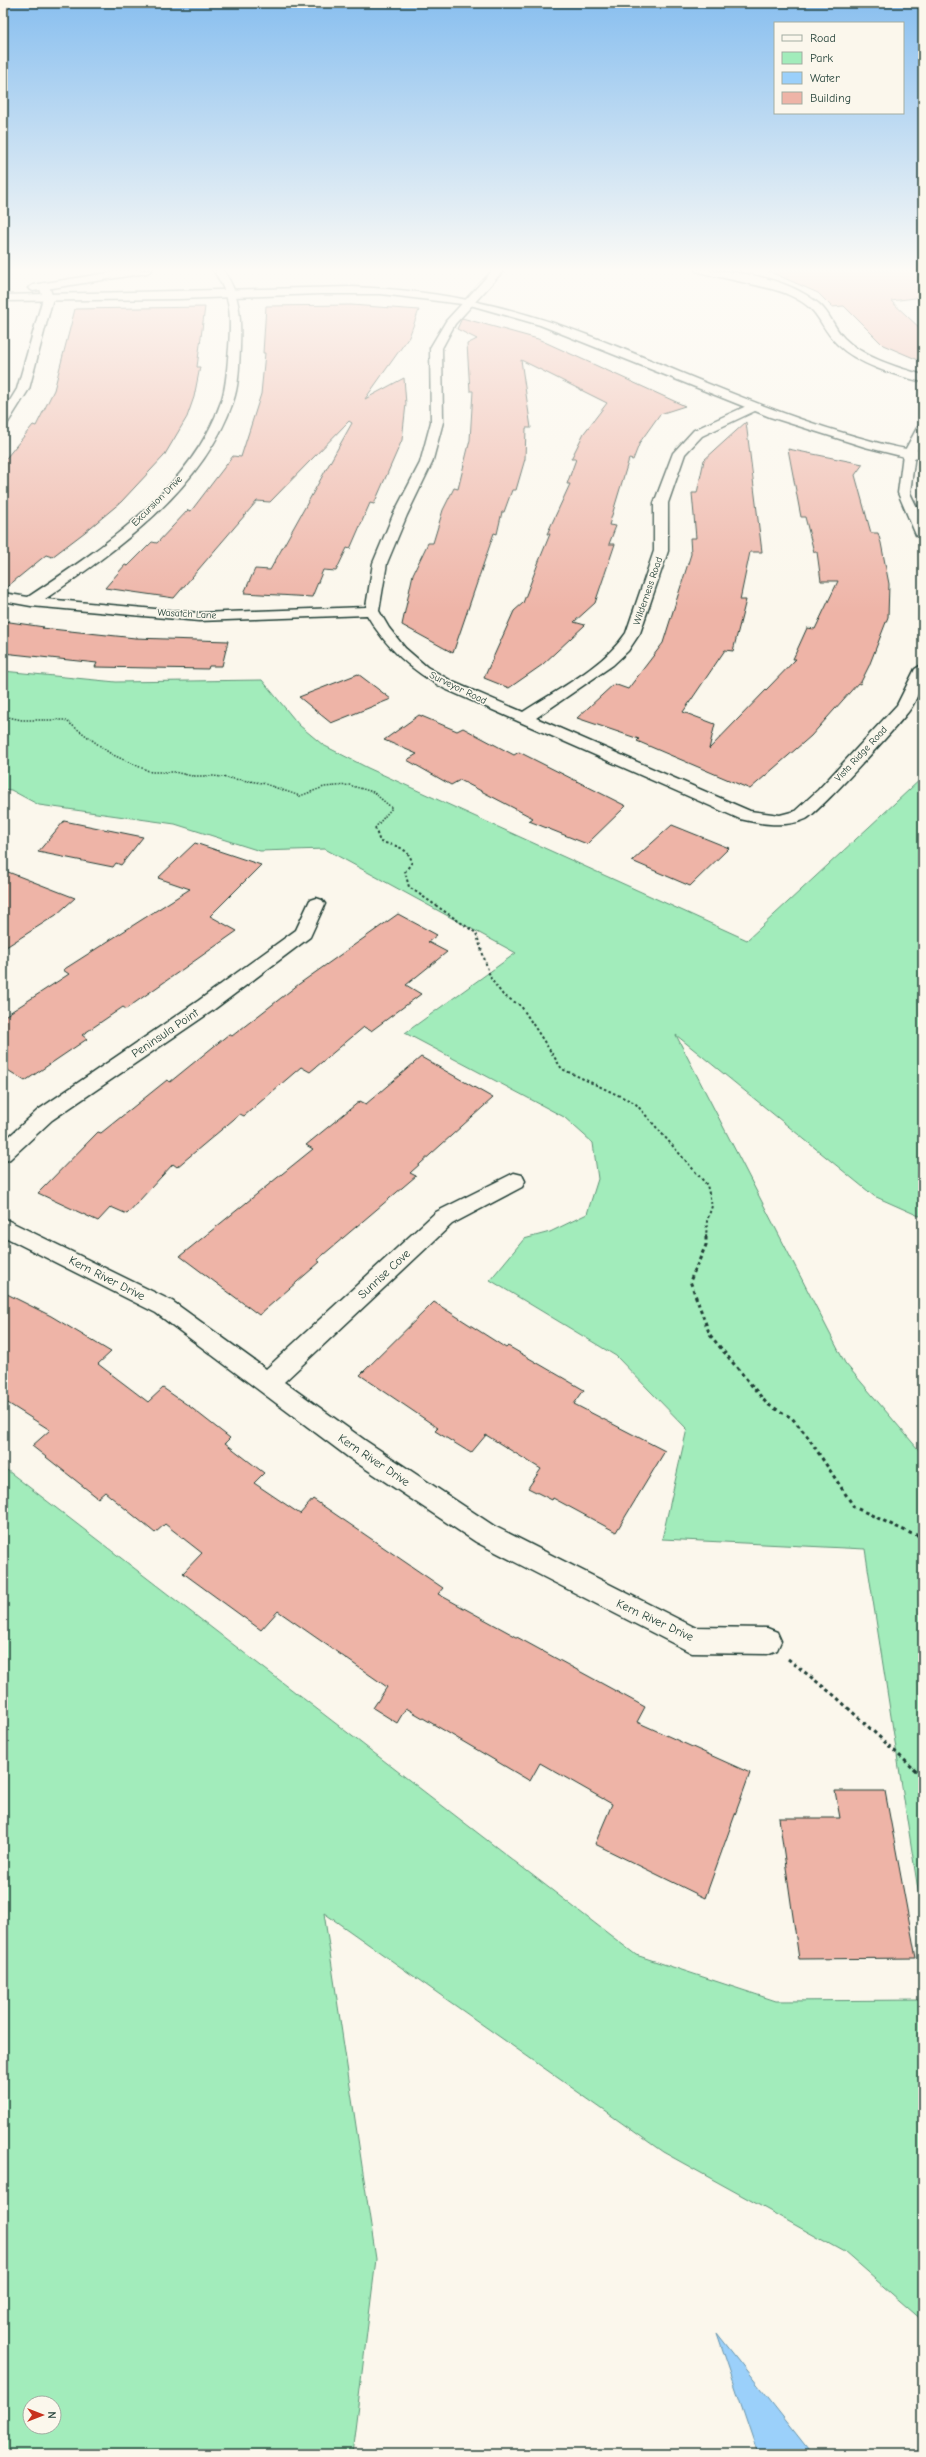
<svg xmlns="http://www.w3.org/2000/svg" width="926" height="2457" viewBox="0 0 926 2457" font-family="'Comic Neue',sans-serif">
	<rect width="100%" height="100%" fill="#fbf7ec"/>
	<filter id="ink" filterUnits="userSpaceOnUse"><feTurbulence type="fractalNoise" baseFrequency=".025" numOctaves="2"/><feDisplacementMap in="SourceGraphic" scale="8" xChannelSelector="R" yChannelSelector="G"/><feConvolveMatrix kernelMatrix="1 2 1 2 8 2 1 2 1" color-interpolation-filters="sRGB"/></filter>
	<g filter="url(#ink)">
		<path fill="#a2ecbb" stroke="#609478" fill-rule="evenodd" d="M3,671L116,682L262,680L299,725L323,745L368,768L747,940L923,777V1215L919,1216L874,1196L676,1035L845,1363L923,1455V1922L865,1549L662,1539L687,1429L616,1356L490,1280L524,1239L550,1232L587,1214L598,1179L593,1143L564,1117L405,1033L516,953L325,849L260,851L175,824L39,805L11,790L3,789Z
			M3,1467L636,1955L776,2001L923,2000V2321L844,2252L663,2152L324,1913L376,2259L352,2454H3ZM30,2403H54V2427H30Z"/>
		<path fill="#9bd0fa" stroke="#6995ab" d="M717,2333L812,2454H758Z"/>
		<path fill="#eeb4a7" stroke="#1f3d34" d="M766,270H923V297L891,301L923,331V362L883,345L844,306L832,307L818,293Z
			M351,305L419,310L409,337L365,399L404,378L406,404L402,440L374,504L370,503L350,549L347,548L336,571L323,570L312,597L244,593L255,569L270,570L352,423L349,421L270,502L257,501L174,598L105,588L125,565L128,566L152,542L157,543L188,510L191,511L233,456L241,457L261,394L265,353H263L266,306Z
			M205,307L197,367H200L194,397L187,417L164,456L121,502L85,532L52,557L46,555L3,590V462L33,425L36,426L54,390L75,309Z
			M462,318L538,339L685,406L660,414L640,442L633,460L629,459L609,525L616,526L609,544H615L595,603L574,622L585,625L542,665L509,688L484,678L514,611L523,603L539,561L550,534H547L570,484H567L576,459H571L584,433L607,403L521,360L531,428H526L525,459L516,490H512L504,512H502L497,534L494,533L453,653L402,625L413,574L428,543H433L443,510L454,488L458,489L470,440L473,391H470L467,344L477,339L457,329Z
			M746,422L762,552H750L740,600H746L733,651L725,650L683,712L715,724L709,749L796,659H793L807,628L815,629L838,581H821L817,552H814L805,517H801L788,449L863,464L855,475L871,533H878L881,543L889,584L888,617L869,666L860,684L858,683L811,736L750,789L637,741L639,739L577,718L614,684L628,689L663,643L691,554L690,538H696L692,493H697L704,460Z
			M3,621L44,627L42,628L135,638L228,641L222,666H209L208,669L95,667L97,663L3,653Z
			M358,674L391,699L331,723L299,697Z
			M419,715L457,731L463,728L514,755L519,752L626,806L587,844L529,821L533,818L460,780L451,785L407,760L417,754L384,740Z
			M64,821L143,837L121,865L116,863L113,867L38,852Z
			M672,825L729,848L690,886L632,861Z
			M195,843L261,865L210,916L237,931L126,1009L123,1007L82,1035L87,1039L25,1081L3,1067V1017L69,974L63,970L190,889L158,878Z
			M3,870L75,898L56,915L3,949Z
			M398,914L437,935L428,942L447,952L406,985L421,994L371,1031L364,1027L310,1072L301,1067L244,1116L240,1114L177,1167L173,1164L127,1214L111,1207L98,1221L38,1193L98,1132L101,1133L167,1080L170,1082L229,1034L232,1036L299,984Z
			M421,1057L493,1098L410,1173L416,1176L317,1260L320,1262L259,1315L180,1256L313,1149L306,1145L360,1101L366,1104Z
			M3,1292L51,1316L111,1352L98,1364L148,1402L163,1388L189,1406L230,1438L225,1443L264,1473L254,1483L300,1514L313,1499L443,1588L438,1594L645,1707L637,1722L750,1773L705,1898L595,1844L612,1804L540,1763L530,1781L406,1708L397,1723L373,1708L387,1687L278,1611L261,1630L183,1573L202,1553L165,1524L155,1533L105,1492L98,1498L32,1446L50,1430L3,1400Z
			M434,1302L506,1348L508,1346L584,1390L574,1404L665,1451L616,1532L553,1498L552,1500L528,1488L541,1469L486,1435L471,1453L435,1431L438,1428L360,1375Z
			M835,1791H885L916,1958L799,1959L779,1818H840Z"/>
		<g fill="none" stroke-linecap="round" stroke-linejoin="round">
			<defs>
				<path id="minor" d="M213,270H223C241,295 241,318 240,348C239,366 239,385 233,402C203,489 118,549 45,599L199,613L366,607L373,563L393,515L420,463L431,422L430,348L446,321L493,270H504L455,324L442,348L443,422L432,463L407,515L387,563L379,611L389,628L405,648L427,667L455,683L523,712C558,689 602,668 626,633L654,551V503L673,453L694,430L753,403L759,407L757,410L702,436L685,454L668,503V551L640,633L628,651L613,665L536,718L750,811L780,815L795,811L818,790L897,705L915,669L923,664C923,681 920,693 911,708C902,722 818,813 806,819C786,828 761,824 740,819L445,689C411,670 387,649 367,615L199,621L31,606L3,601V593L28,597C102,548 191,489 221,402C227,385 227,366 229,348C231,316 232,297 213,270Z
					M44,283L49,286L53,298L29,389L7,424L3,425V412L17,389L43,298L39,286Z
					M923,424V439L915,454L910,493L923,520V539L916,535L898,493L903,454L917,428Z
					M316,898L322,900L325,904L310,937L212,1011L52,1120L10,1159L3,1162V1142L38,1110L198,1001L296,930L310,900Z
					M514,1173L522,1175L525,1181L522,1187L452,1224L284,1382L366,1441L494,1526L694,1627L767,1628L777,1632L781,1641L777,1650L767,1654L692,1653L476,1542L348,1457L156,1313L3,1236V1218L172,1301L266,1369L436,1212Z"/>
				<path id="tertiary" d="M126,270H152L147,273L33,291L28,288L33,285Z
					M695,270C735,270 787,277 819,304C830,313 834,328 844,338C864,358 897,367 923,375V382C895,375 858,365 837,344C816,322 822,310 789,295C772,286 700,275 695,270Z
					M351,287C449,290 528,310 618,347C694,377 768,411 847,434C872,441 897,449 923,451V459L909,458L865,447L770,417L540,325L470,305L381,294H321L179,299L3,301V295Z"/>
			</defs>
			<use href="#minor" stroke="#1f3d34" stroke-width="3"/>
			<use href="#tertiary" stroke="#1f3d34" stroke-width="3"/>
			<path stroke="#1f3d34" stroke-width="1.5" stroke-dasharray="1.5 1.5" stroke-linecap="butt" d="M3,716L22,720H65L111,754L151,772H174L192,776H214L262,783L300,796L324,787L349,785L373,792L392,808L374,829"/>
			<path stroke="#1f3d34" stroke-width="2" stroke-dasharray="2.5 2.5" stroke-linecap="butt" d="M375,828L380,842C394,845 408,847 412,862L405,872L409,887L476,933L491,979L503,995L521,1006L562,1069L635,1103L707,1185L712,1206L707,1221L706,1238"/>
			<path stroke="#1f3d34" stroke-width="3" stroke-dasharray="3.5 3.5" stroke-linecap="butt" d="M706,1237V1245L690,1281L710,1335L767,1404L792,1418L808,1437L854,1507L912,1534L923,1536
				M788,1659L835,1696L914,1769"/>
			<path stroke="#1f3d34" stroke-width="3.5" stroke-dasharray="4.5 4.5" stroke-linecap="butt" d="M913,1768L923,1777"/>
			<use href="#minor" fill="#fbf7ec" fill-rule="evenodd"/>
			<use href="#tertiary" fill="#fbf7ec" fill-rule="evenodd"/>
		</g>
	</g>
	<linearGradient id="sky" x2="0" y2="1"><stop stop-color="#89bfef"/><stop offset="0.44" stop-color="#fdfbf6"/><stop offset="1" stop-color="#fdfbf6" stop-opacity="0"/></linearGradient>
	<rect width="926" height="614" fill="url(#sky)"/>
	<g text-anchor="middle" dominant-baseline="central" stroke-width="3" stroke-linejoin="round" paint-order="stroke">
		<g font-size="10" fill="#1f3d34" stroke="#fbf7ec">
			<text transform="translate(157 501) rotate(-45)">Excursion Drive</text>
			<text transform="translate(648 591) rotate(-71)">Wilderness Road</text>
			<text transform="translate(187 614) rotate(3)">Wasatch Lane</text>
			<text transform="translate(458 688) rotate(26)">Surveyor Road</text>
			<text transform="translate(861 754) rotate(-47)">Vista Ridge Road</text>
		</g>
		<g font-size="12" fill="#1f3d34" stroke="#fbf7ec">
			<text transform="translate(165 1033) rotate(-34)">Peninsula Point</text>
			<text transform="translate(384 1274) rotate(-43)">Sunrise Cove</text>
			<text transform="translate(107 1278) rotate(27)">Kern River Drive</text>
			<text transform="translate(374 1460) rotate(34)">Kern River Drive</text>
			<text transform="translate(655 1620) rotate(25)">Kern River Drive</text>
		</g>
	</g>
	<rect width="926" height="2457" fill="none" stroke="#fbf7ec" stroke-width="16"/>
	<rect x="8" y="8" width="910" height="2441" fill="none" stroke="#1f3d34" stroke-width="1.5" filter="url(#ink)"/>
	<rect x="774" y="22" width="130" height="92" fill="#fbf7ec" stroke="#a3ada2"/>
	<rect x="782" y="35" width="20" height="6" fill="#fbf7ec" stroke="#a3ada2"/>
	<text x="810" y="42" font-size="12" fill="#1f3d34">Road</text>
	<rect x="782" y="52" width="20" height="12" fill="#a2ecbb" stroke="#a3ada2"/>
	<text x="810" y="62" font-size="12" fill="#1f3d34">Park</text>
	<rect x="782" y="72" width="20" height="12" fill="#9bd0fa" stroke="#a3ada2"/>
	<text x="810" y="82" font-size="12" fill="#1f3d34">Water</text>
	<rect x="782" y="92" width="20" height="12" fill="#eeb4a7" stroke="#a3ada2"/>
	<text x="810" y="102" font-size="12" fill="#1f3d34">Building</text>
	<g transform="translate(42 2415) rotate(90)"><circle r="19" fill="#fbf7ec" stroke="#a3ada2"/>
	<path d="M0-3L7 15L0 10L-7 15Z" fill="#c8321e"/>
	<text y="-6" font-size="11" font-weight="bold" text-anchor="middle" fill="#1f3d34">N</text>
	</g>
</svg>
